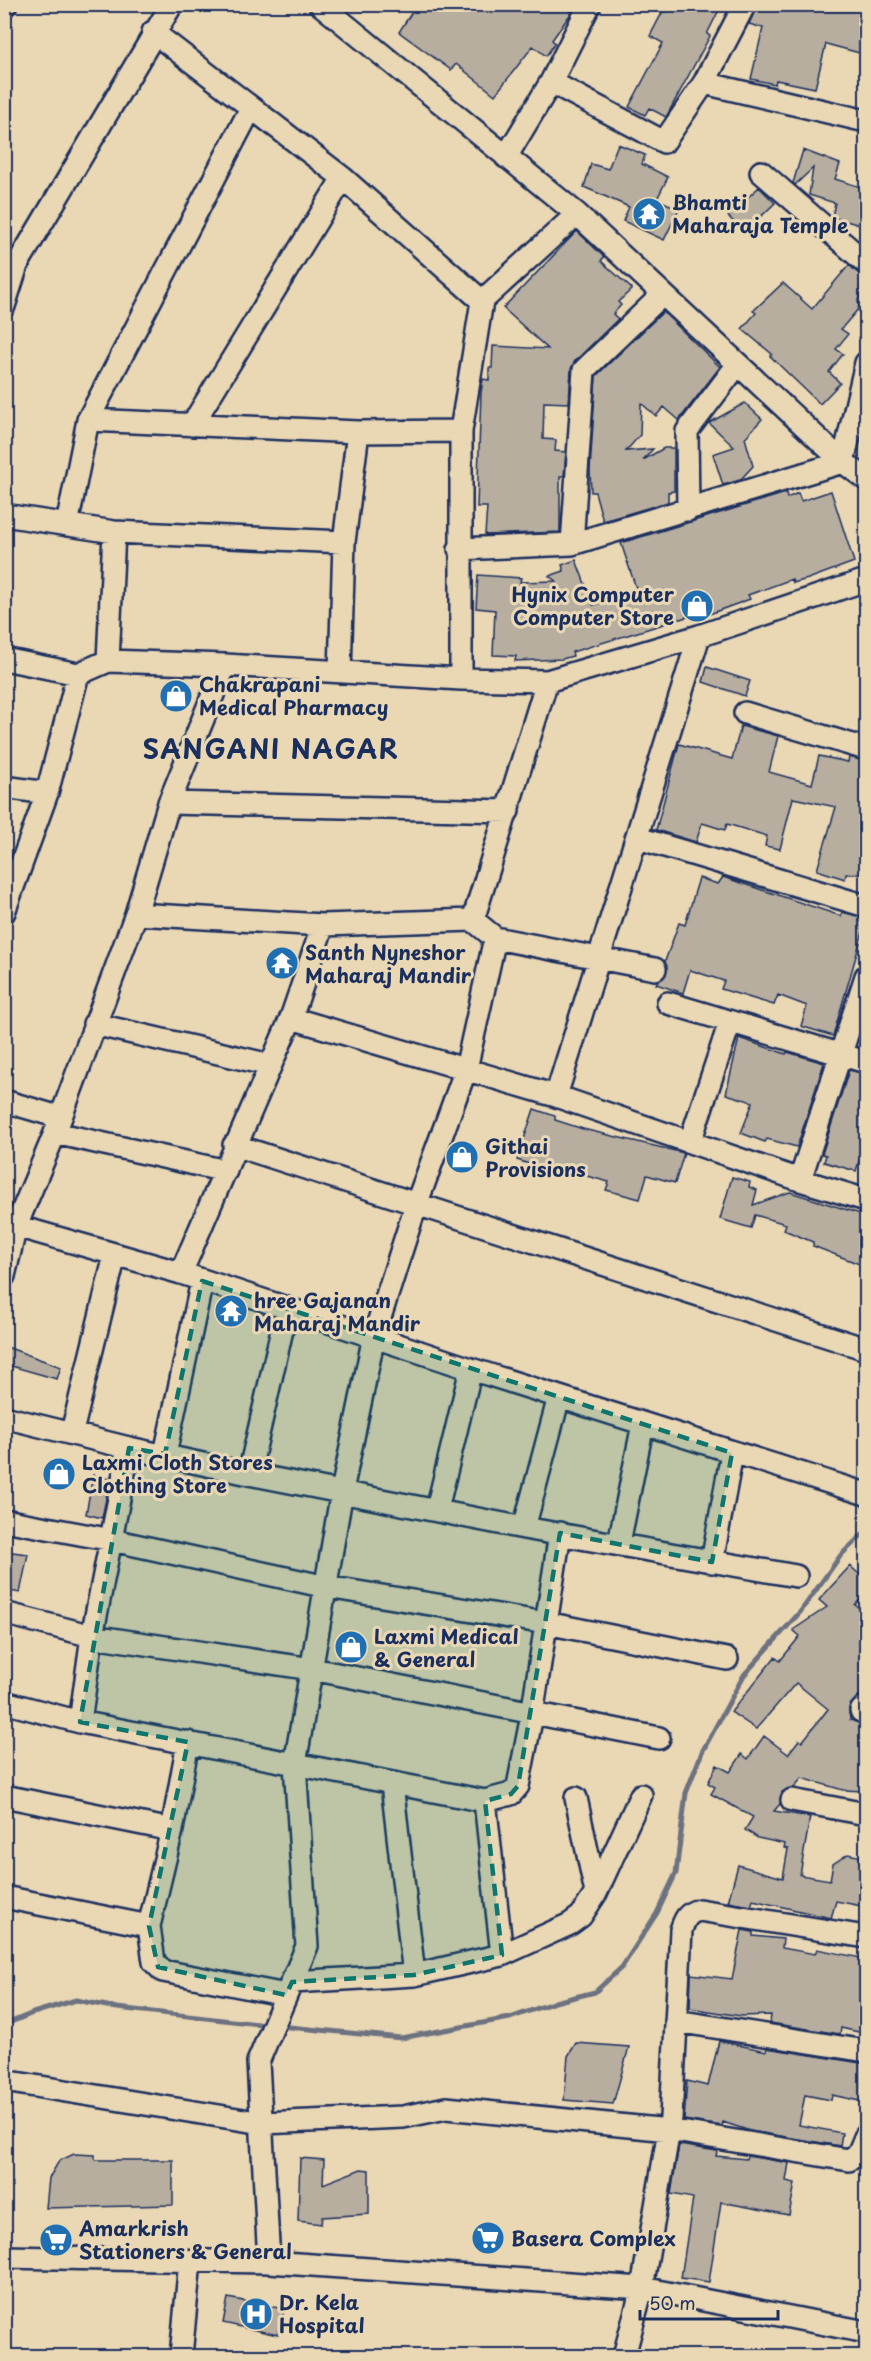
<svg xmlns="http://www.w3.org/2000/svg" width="871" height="2361" viewBox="0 0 871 2361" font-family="'Playpen Sans',sans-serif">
	<rect width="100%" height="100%" fill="#ead8b5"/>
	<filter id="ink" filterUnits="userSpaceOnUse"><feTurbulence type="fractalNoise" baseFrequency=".0167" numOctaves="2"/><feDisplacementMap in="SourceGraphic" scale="12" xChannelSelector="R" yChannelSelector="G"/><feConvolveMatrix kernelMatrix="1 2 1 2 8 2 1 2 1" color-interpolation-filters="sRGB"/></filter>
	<g filter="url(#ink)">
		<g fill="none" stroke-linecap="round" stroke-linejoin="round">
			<path stroke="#6d7280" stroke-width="5" d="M4,2025L33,2013L76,2000L117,2008L267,2025
				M279,2026L401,2038L510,2018L555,2002L595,1992L622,1967L657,1913L676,1873L686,1793L702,1752L744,1675L801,1611L841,1555L866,1531"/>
		</g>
		<path fill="#b7aea0" stroke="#1b2f5e" stroke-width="1.5" d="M417,4H563L572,12L552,40L555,43L546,56L533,46L495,95L456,64L451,70L399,32Z
			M670,4H722L707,34L710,36L666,117L649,108L645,115L629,107L663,43L650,36L663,11L666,12Z
			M784,4H867V55L826,44L815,88L776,80L775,84L751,79L763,28L749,24L757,6L782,11Z
			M618,144L645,155L642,164L668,177L657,199L679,209L664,240L623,221L629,207L584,187L591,164L608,169Z
			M803,150L840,164L835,179L867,189V227L832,217L835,203L809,195L813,168L795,185L793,183Z
			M759,187L775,203L744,233L728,216Z
			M577,231L604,257L601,261L632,289L618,302L621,305L613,314L618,319L575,361L571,369L569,403L544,402L543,439L556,440L555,451L566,452L564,476H560V532L485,535L487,507H477L481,393L483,379L489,380V368H492L493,346L548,349L503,308Z
			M849,265L858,273L867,275V284L858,300L859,308L841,329L848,334L836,349L843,354L829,372L840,383L820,404L770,356L772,354L742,329L756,313L753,311L783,283L812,309Z
			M663,312L720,367L679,420L664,407L656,416L641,403L640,435L626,451L653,449L643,460L664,448H674V491L668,492V502L603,521L595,492H591L590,470L596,376Z
			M745,403L762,419L745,438L753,466L740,480L723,485L713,454L734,447L709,423Z
			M831,491L854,562L808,579L793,583L792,579L748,595L750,599L704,616L703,612L572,652L573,656L562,659L515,661L516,656L493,655L495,610L476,608L478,575L521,578L520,582L556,581L549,576L564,571L562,565L576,560L593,605L637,591L621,543L786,493L787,498L798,493L801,501Z
			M707,667L750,681L745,696L703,682Z
			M741,726L778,736L769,772L812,784L819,756L848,762L849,757L867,761V874H846L845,879L817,870L836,807L793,798L780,849L765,846L767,836L727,824L725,830L702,823L696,842L656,830L679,744L732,759Z
			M723,877L841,916L842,912L867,918L833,1036L801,1026L807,1006L778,995L774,1005L721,989L724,981L690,970L683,993L656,984L667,972L665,961L679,923L685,925L699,878L718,884Z
			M739,1038L786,1054L787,1052L824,1063L797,1147L767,1139L765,1142L741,1133L753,1102L726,1094Z
			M849,1070L867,1074V1135L856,1171L824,1162L826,1155L822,1154Z
			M534,1109L555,1116V1120L583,1129L684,1153L675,1183L647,1175L640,1199L606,1190L609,1182L572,1172L571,1178L517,1160Z
			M732,1177L750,1182L749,1187L757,1190L753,1205L790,1192L867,1216V1251L862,1265L813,1246V1242L784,1230L786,1224L755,1215L751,1228L720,1219Z
			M4,1346L61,1367L57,1379L4,1364Z
			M93,1475L110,1479L102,1518L86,1514Z
			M12,1552L28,1554L20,1593L4,1590V1554Z
			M850,1566L867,1581V1592L855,1605L867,1614V1694L857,1697L849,1708L850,1720L867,1725V1770L863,1791L843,1790L802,1778L794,1787L782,1792L780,1804L774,1811L810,1817L800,1875L830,1880L833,1864L848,1854L867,1858V1907L836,1901L831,1918L753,1900L751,1906L728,1902L738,1865L783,1878L788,1849L784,1848L785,1844L758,1838L745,1830L753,1817L711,1794L715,1787L708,1783L717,1765L730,1772L742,1754L748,1759L764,1736L788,1754L799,1740L802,1742L828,1709L796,1683L756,1729L731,1712L775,1657L780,1661L800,1636L793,1630L827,1607L819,1600Z
			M742,1930L753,1932V1936L783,1939L782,1948L815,1954L817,1949L867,1959V2034L841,2028L840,2034L770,2023L771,2015L741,2016L690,2008L691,1974L732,1979Z
			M719,2041L766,2051L767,2048L867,2064L864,2102L832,2095L831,2100L805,2095L799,2125L842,2133L840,2146L750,2131L723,2122L722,2126L684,2120L687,2081L708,2086Z
			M576,2043L629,2047L613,2104L564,2100L568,2056Z
			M679,2145L717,2151L716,2156L746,2159L747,2156L789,2163L786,2181L795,2183L789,2215L721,2202L709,2282L681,2278L693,2198L671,2194Z
			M74,2154L95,2155V2160H173V2205L46,2208L49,2178L59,2161Z
			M300,2158L324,2160L323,2184L361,2169L369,2170V2214L322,2217L321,2224L298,2221Z
			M228,2298L284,2309L278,2335L223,2323Z"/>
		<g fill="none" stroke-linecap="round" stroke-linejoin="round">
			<defs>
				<path id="minor" d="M320,4L577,214L843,462L866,479
					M4,6L6,4
					M153,32L343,178L482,301
					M551,82L664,142L704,83L745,4
					M704,83L866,121
					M506,157L551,82L590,4
					M761,172L866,263
					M4,306L17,265L172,4
					M88,420L358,432L461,431
					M192,425L343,178
					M688,510L687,431L738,364
					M4,515L114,532L344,542
					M67,525L88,420L251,108
					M572,544L584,370L663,294
					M459,549L572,544L843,462L866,363
					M4,659L78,674L108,661L225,665L461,679L547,681L699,636L866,580
					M108,661L114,532
					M340,672L344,542L358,432
					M461,679V431L482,301L577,214
					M745,713L866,749
					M4,787L47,793
					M169,803L508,811
					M638,838L866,906
					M4,912L47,793L78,674
					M136,914L323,925L473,920
					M495,938L655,969
					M668,1003L866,1062
					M291,1018L556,1096L800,1180L866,1200
					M94,1024L270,1065
					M556,1096L699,636
					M4,1101L59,1117
					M55,1133L226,1171
					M690,1142L730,1022
					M234,1145L866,1349
					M800,1180L866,976
					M16,1226L181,1273L471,1369L866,1494
					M181,1273L291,1018L323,925
					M4,1276L16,1226L55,1133L136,914L169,803L225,665
					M4,1417L129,1448L249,1474L524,1528L796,1576
					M72,1432L115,1255
					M165,1454L202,1281
					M249,1474L287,1308
					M437,1509L471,1369
					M4,1520L112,1540L327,1587L546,1623L727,1659
					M524,1528L559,1397
					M619,1543L643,1424
					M712,1562L732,1453
					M4,1613L92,1636L312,1669L659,1738
					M4,1702L80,1722L485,1801L511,1794L518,1786L532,1715L560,1533
					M861,1711L866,1706
					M80,1722L92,1636L129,1448
					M188,1742L172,1830L149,1926L154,1962L163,1971L286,1995
					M392,1784L414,1975
					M4,1796L172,1830
					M576,1798L596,1893
					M792,1800L866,1814
					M485,1801L502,1955
					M4,1897L149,1926
					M292,1982L414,1975L502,1955L570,1924L581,1916L596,1893L641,1795
					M676,2021L866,2051
					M4,2081L262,2123L403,2117L446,2108L669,2130L849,2160L858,2154L866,2135
					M4,2257L269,2262L642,2288L866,2332
					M269,2262L258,2062L307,1946L295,1764L342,1491L374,1336L416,1205L466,1069L495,938L473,920L547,681
					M181,2356L190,2261
					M624,2356L642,2288L671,2118L681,1930C685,1919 687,1913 699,1910L866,1937"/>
			</defs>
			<use href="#minor" stroke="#1b2f5e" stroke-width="26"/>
			<use href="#minor" stroke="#ead8b5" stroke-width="21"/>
		</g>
	</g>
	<path fill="#0f766e" fill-opacity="0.2" stroke="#0f766e" stroke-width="4.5" stroke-dasharray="12 8" stroke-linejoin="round" d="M202,1281L732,1453L712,1562L560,1533L518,1786L511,1794L485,1801L502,1955L414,1975L292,1982L286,1995L158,1967L149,1926L188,1742L80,1722L129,1448L165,1454Z"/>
	<defs>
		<symbol id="temple-disc" viewBox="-11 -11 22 22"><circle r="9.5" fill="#1f6fb2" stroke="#ead8b5"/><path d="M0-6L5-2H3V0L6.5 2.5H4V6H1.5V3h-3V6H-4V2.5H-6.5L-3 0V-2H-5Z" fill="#fff"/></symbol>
		<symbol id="shop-disc" viewBox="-11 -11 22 22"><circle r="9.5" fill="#1f6fb2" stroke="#ead8b5"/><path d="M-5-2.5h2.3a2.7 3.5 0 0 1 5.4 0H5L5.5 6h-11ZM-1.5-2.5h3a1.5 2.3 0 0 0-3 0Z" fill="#fff"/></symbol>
		<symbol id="supermarket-disc" viewBox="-11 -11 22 22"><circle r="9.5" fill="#1f6fb2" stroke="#ead8b5"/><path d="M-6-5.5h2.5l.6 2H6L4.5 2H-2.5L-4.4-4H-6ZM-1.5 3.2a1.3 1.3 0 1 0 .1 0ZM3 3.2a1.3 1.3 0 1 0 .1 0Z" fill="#fff"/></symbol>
		<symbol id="hospital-disc" viewBox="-11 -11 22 22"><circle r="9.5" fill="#1f6fb2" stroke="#ead8b5"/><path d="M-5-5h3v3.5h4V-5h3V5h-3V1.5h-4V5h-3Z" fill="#fff"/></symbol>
	</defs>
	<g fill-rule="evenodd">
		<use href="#temple-disc" x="630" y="195" width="38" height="38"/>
		<use href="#shop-disc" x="678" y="587" width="38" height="38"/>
		<use href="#shop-disc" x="157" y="677" width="38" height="38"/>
		<use href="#temple-disc" x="263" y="944" width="38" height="38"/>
		<use href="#shop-disc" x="443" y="1138" width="38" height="38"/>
		<use href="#temple-disc" x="212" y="1292" width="38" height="38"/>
		<use href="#shop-disc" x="40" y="1455" width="38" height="38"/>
		<use href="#shop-disc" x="332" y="1628" width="38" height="38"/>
		<use href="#supermarket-disc" x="469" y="2219" width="38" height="38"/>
		<use href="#supermarket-disc" x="37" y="2221" width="38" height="38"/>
		<use href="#hospital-disc" x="237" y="2295" width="38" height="38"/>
	</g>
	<g text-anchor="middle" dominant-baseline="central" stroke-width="6" stroke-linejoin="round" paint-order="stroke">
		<g font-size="20" font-weight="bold" fill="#1b2f5e" stroke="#ead8b5" text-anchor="start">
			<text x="672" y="202">Bhamti<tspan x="672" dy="23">Maharaja Temple</tspan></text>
			<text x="674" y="594" text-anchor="end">Hynix Computer<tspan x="674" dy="23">Computer Store</tspan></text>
			<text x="199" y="684">Chakrapani<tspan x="199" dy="23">Medical Pharmacy</tspan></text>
			<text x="305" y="952">Santh Nyneshor<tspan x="305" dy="23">Maharaj Mandir</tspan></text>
			<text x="485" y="1146">Githai<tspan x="485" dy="23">Provisions</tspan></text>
			<text x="254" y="1300">hree Gajanan<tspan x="254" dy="23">Maharaj Mandir</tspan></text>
			<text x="82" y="1462">Laxmi Cloth Stores<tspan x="82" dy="23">Clothing Store</tspan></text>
			<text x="374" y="1636">Laxmi Medical<tspan x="374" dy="23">&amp; General</tspan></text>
			<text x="79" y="2228">Amarkrish<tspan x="79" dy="23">Stationers &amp; General</tspan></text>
			<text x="511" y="2238">Basera Complex</text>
			<text x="279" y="2302">Dr. Kela<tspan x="279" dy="23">Hospital</tspan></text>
		</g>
		<g font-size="26" font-weight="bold" letter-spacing="1.5" fill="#1b2f5e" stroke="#ead8b5">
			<text x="271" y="748">SANGANI NAGAR</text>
		</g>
	</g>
	<rect width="871" height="2361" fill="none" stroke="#ead8b5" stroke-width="24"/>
	<rect x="12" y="12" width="847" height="2337" fill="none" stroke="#1b2f5e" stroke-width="2" filter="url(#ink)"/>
	<path d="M640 2310v9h138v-9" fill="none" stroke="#1b2f5e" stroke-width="3"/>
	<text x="649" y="2310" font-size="18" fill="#1b2f5e" stroke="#ead8b5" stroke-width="4.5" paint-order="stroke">50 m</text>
</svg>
